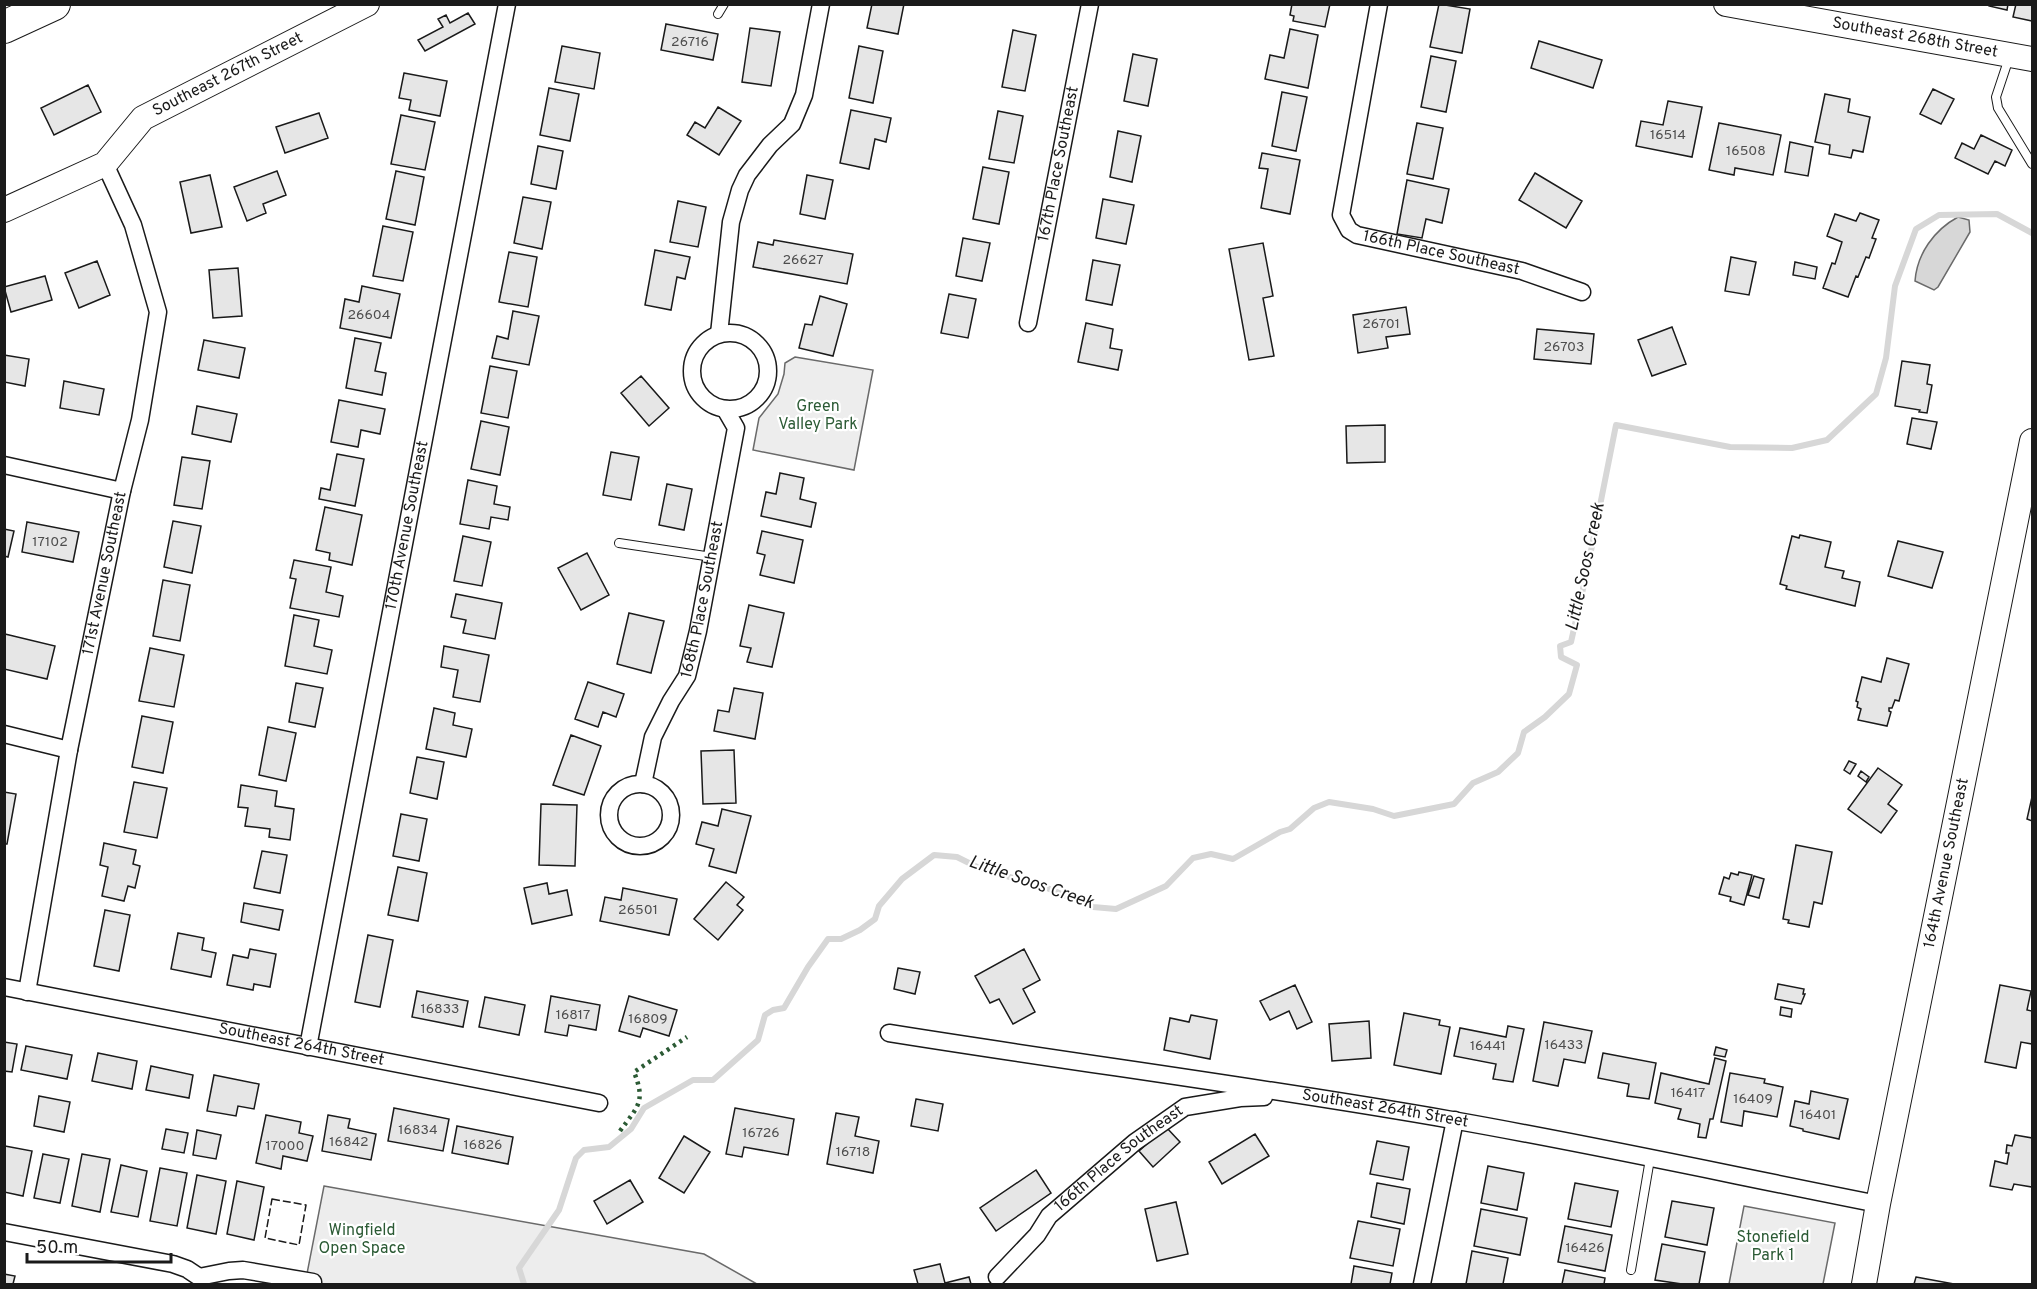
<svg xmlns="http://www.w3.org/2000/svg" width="2037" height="1289" viewBox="0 0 2037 1289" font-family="Overpass,sans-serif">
	<rect width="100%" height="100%" fill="#fff"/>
	<path fill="#ededed" stroke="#6a6a6a" stroke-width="1.5" d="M795,357L873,370L854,470L753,450L759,418L778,394L784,374L785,363Z
		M324,1186L704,1254L757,1284H305Z
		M1744,1206L1835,1223L1823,1284H1729Z"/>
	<path fill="#d7d7d7" stroke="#6a6a6a" stroke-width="1.5" d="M1958,217L1969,220L1970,232L1938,287L1934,290L1915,281C1917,254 1934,230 1958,217Z"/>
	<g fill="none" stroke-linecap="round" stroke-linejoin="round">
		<path stroke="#d7d7d7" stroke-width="6" d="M524,1284L519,1268L559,1210L576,1158L584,1150L609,1147L631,1129L644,1108L693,1080H713L758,1040L765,1015L773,1010L784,1008L808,967L828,939H841L860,930L875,919L879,906L902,879L934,855L957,857L979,868L1047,888L1093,907L1116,909L1166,886L1193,858L1211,854L1233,859L1280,832L1290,829L1314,808L1329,802L1373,809L1394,816L1454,804L1473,783L1498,772L1518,753L1524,732L1545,717L1569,694L1577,665L1561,657L1560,646L1571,642L1587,571L1616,425L1730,447L1792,448L1827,440L1876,394L1886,358L1895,286L1916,229L1939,215L1997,214L2032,233"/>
	</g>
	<path fill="#e6e6e6" stroke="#1a1a1a" stroke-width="1.5" d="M872,4H904L898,34L867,28Z
		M1292,4H1330L1325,27L1293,21L1294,16L1290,15Z
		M1439,4L1470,9L1462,53L1430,47Z
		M1989,4H2008L2007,10L1989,6Z
		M2016,4H2032V21L2013,17Z
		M468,13L475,24L425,51L418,40L443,27L438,19L446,15L450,23Z
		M666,24L718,34L713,60L661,50Z
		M750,28L780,32L771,86L742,82Z
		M1290,29L1318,35L1308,88L1265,79L1270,55L1284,58Z
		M1013,30L1036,35L1025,91L1002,87Z
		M1539,41L1602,60L1593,88L1531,68Z
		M562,46L600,53L594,89L555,82Z
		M859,46L883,51L873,103L849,98Z
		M1133,54L1157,59L1148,106L1124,101Z
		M1431,56L1456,61L1446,112L1421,107Z
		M404,73L447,81L440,116L409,110L411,100L399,98Z
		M88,85L101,112L54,135L41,108Z
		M549,88L579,94L570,141L540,135Z
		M1933,89L1954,99L1941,124L1920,114Z
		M1282,92L1307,97L1296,151L1272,146Z
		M1825,94L1850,99L1848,112L1870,117L1863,152L1853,150L1851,158L1829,154L1830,145L1815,142Z
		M1668,101L1702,107L1692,157L1636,146L1641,121L1663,125Z
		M718,107L741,121L719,155L687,135L695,122L705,128Z
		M851,110L891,118L886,142L875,139L869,169L840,163Z
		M998,111L1023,116L1014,163L989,159Z
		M319,113L328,138L285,153L276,127Z
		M401,115L435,122L425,170L391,164Z
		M1417,123L1443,128L1433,179L1407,174Z
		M1719,123L1781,135L1773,175L1735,168L1734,175L1709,170Z
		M1118,131L1141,136L1132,182L1110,177Z
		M1981,135L2012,150L2005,166L1995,161L1988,174L1955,158L1962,143L1974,149Z
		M1790,142L1813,147L1808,176L1785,172Z
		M538,146L563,151L556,189L531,184Z
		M1262,153L1300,160L1290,214L1261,208L1268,169L1259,168Z
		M983,167L1009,172L999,224L973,219Z
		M277,171L286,195L263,204L266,213L247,221L234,187Z
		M396,171L424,177L415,225L386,219Z
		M1535,173L1582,201L1566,228L1519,200Z
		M210,175L222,227L191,233L180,182Z
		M807,175L833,180L825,219L800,214Z
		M1407,180L1449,189L1442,223L1426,219L1422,238L1397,234Z
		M523,197L551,202L542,249L514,243Z
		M1103,199L1134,205L1126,244L1096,238Z
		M678,201L706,207L698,247L670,242Z
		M1860,213L1879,220L1872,238L1876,239L1869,258L1866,257L1858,277L1856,276L1848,297L1823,288L1832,263L1835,264L1842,242L1827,236L1835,214L1856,221Z
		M383,226L413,232L403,281L373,276Z
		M963,238L990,243L982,281L956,276Z
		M774,240L853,254L847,284L753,267L758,242L773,245Z
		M1263,243L1273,296L1263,298L1274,356L1249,360L1229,249Z
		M655,250L690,257L685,279L677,277L671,310L645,305Z
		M509,252L537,257L528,307L499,302Z
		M1731,257L1756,262L1749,295L1725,291Z
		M1093,260L1120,265L1112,305L1086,300Z
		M97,261L110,295L79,308L65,273Z
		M1795,262L1817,267L1815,279L1793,275Z
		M238,268L242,316L213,318L209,270Z
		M45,276L52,300L11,312L4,287Z
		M362,286L400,294L391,338L340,328L345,299L359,302Z
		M949,294L976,299L968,338L941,333Z
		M820,296L847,304L833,356L799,348L805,324L812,325Z
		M1406,307L1410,334L1386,337L1388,348L1358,353L1353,315Z
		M513,311L539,316L529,365L492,358L497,336L508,339Z
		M1086,323L1113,329L1110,348L1122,350L1118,370L1078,362Z
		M1672,327L1686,364L1652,376L1638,340Z
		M1537,329L1594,334L1591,364L1534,359Z
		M355,338L381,343L375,371L386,373L382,395L346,388Z
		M204,340L245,348L239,378L198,370Z
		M4,355L29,359L25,386L4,382Z
		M1902,361L1930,365L1927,384L1932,385L1927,413L1919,412L1920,410L1895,406Z
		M490,366L517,371L508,418L481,413Z
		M641,376L669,408L649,426L621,393Z
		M64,381L104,389L99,415L60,408Z
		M339,400L385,409L380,434L361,430L358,447L331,442Z
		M197,406L237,414L231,442L192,434Z
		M1912,418L1937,422L1931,449L1907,444Z
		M481,421L509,427L500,475L471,469Z
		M1385,425V462L1347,463L1346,426Z
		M611,452L639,457L631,500L603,495Z
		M337,454L364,459L355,506L319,499L321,488L330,490Z
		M182,457L210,461L202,509L174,505Z
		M780,473L804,478L800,499L816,503L811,527L761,516L766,492L776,494Z
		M468,480L497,486L494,504L510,507L508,520L491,517L489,529L460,524Z
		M667,484L692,489L684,530L659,525Z
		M325,507L362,515L352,565L329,560L330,553L316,550Z
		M173,521L201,526L192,573L164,567Z
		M27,522L79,532L73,562L22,552Z
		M4,529L14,531L8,557L4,556Z
		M762,531L803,540L794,583L760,575L765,555L757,553Z
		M1800,535L1831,542L1825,567L1844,571L1842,578L1860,582L1855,606L1786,589L1787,586L1780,584L1792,536L1799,538Z
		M463,536L491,542L482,586L454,581Z
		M1898,541L1943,552L1932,588L1888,576Z
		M587,553L609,595L581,610L558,568Z
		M294,560L331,567L326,592L343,596L339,617L290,608L296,579L290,578Z
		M163,580L190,585L180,641L153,636Z
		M456,594L502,603L495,639L463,633L466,620L451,617Z
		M749,605L784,613L772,667L747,662L751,648L740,646Z
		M629,613L664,621L651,673L617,664Z
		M294,615L319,620L314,646L332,650L327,674L285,666Z
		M5,634L55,646L47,679L4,669Z
		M444,646L489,655L480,702L453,697L458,670L441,667Z
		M150,648L184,655L174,707L139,701Z
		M1887,658L1909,664L1899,701L1895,700L1892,708H1889V711L1891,712L1887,726L1858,720L1861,709L1857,707L1858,702L1856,701L1862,677L1881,682Z
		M588,682L624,694L616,717L603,712L598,727L575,719Z
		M296,683L323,688L315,727L289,722Z
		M734,688L763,693L755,739L714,731L718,710L729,712Z
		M434,708L455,713L453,725L472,729L466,757L426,749Z
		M142,716L173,722L163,773L132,767Z
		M268,727L296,733L286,781L259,775Z
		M571,735L601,746L584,795L553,785Z
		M734,750L736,803L703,804L701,751Z
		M417,757L444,762L437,799L410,793Z
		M1849,761L1856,764L1850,774L1844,770Z
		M1878,768L1902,785L1888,804L1897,811L1881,833L1848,809Z
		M1861,771L1869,777L1866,782L1858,776Z
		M134,782L167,788L157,838L124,832Z
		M241,785L277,791L275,806L294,809L290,840L269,837L270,829L245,826L248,808L238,807Z
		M4,792L16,794L7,844H4Z
		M2032,797V821L2027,819Z
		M541,804L577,805L575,866L539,865Z
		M722,809L751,816L736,873L709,866L714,849L696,844L702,822L718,826Z
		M401,814L427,819L419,861L393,856Z
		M104,843L136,850L133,864L140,866L135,888L128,886L124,901L102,896L108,867L100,865Z
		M1796,845L1832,852L1822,904L1814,902L1809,927L1788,923L1789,920L1783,919Z
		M262,851L287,855L280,893L254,888Z
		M398,867L427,873L418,921L388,915Z
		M1739,872L1752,875L1744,905L1730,901L1731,897L1719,894L1724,877L1729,879L1731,873L1738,875Z
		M1754,876L1764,879L1759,898L1748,895Z
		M726,882L744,897L737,905L743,910L718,940L694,919Z
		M547,883L549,894L567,890L572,915L532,924L524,888Z
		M623,888L677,899L669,935L600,921L605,897L621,900Z
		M244,903L283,910L279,930L241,922Z
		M105,910L130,915L119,971L94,966Z
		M178,933L204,938L202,950L216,953L211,977L171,969Z
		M368,935L393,940L380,1007L355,1002Z
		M250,949L276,954L270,987L254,984L253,990L227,985L233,955L248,958Z
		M1024,949L1040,980L1023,989L1035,1012L1013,1024L999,999L990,1003L975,976Z
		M898,968L920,972L915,994L894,989Z
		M1778,984L1804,989L1803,994H1805L1801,1004L1775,999Z
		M1295,985L1312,1022L1297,1029L1289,1011L1270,1020L1260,1001Z
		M2000,985L2031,991L2027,1010L2032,1011V1044L2021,1042L2016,1068L1985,1062Z
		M417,991L468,1001L463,1027L412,1017Z
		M551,996L600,1005L596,1030L569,1025L567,1036L545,1032Z
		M629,996L677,1010L669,1036L643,1028L640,1037L619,1031Z
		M485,997L525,1005L519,1035L479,1027Z
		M1781,1007L1792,1009L1791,1017L1780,1015Z
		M1404,1013L1440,1020L1439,1025L1450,1027L1441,1074L1394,1065Z
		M1191,1015L1217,1020L1210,1059L1164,1050L1170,1018L1189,1022Z
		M1369,1021L1371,1058L1332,1061L1329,1024Z
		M1544,1022L1592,1031L1585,1063L1564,1059L1558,1086L1533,1081Z
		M1508,1026L1524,1029L1513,1082L1493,1079L1496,1064L1454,1056L1460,1028L1506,1037Z
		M4,1042L17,1044L12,1072L4,1071Z
		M26,1046L72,1055L67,1079L21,1070Z
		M1716,1047L1727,1050L1725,1057L1714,1055Z
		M98,1053L137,1061L132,1089L92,1081Z
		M1603,1053L1656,1063L1649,1099L1627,1096L1629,1084L1598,1078Z
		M1715,1058L1726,1061L1713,1119H1710L1706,1138L1698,1137L1700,1124L1678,1119L1681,1109L1655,1103L1661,1073L1709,1084Z
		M151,1066L193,1075L189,1098L146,1090Z
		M1730,1073L1765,1079L1764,1083L1783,1087L1777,1117L1744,1111L1742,1126L1721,1122Z
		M214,1075L259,1084L254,1109L238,1106L236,1116L207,1111Z
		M1811,1091L1848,1099L1839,1139L1803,1131V1129L1790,1126L1795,1101L1809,1104Z
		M39,1096L70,1102L64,1132L34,1126Z
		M916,1099L943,1104L938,1131L911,1126Z
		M394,1108L449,1119L443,1151L388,1141Z
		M735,1108L794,1119L788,1155L744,1147L742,1157L726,1154Z
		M836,1113L859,1117L855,1136L879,1141L873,1173L827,1164Z
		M266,1115L301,1122L299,1133L313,1136L307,1161L283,1156L281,1169L256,1163Z
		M328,1115L350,1119L348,1128L376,1134L371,1160L322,1151Z
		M457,1126L513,1137L508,1164L452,1153Z
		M1166,1127L1180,1142L1153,1167L1139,1151Z
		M166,1129L188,1133L184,1153L162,1149Z
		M197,1130L221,1135L216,1159L193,1155Z
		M1255,1134L1269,1156L1222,1184L1209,1162Z
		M2015,1135L2032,1138V1187L2014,1184L2012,1190L1990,1186L1995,1161L2007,1164L2009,1153H2006L2007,1145L2012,1146Z
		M684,1136L710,1152L684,1193L659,1178Z
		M1377,1141L1409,1147L1403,1180L1370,1174Z
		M5,1146L32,1151L23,1196L4,1192Z
		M43,1154L69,1159L60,1203L34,1198Z
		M82,1154L110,1159L100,1212L72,1206Z
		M121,1165L147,1171L138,1217L111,1212Z
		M1488,1166L1524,1173L1517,1210L1481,1203Z
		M160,1168L187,1173L177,1226L150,1221Z
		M1036,1170L1051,1193L996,1231L980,1208Z
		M197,1175L226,1181L216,1234L187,1228Z
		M630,1180L643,1202L607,1224L594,1201Z
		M237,1181L264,1187L254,1240L227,1234Z
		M1377,1183L1410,1189L1404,1224L1371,1217Z
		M1575,1183L1618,1191L1611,1227L1568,1219Z
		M1672,1201L1714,1208L1707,1245L1665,1237Z
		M1176,1202L1188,1254L1157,1261L1145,1209Z
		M1481,1209L1527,1218L1520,1255L1474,1246Z
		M1358,1221L1400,1229L1393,1266L1350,1258Z
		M1565,1226L1612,1235L1605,1271L1558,1262Z
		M1662,1244L1705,1252L1699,1284H1682L1655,1280Z
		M1472,1251L1508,1258L1503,1284H1466Z
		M940,1264L945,1283L969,1277L971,1284H918L914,1270Z
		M1354,1266L1392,1273L1390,1284H1351Z
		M1565,1270L1605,1278L1604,1284H1562Z
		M4,1274L15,1276L13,1284H4Z
		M1916,1277L1954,1284H1914Z"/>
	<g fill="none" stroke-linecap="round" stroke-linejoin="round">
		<defs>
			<path id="lane" d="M718,14L724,4
				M2009,58L1996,97L1998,108L2032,164
				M619,543L712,557
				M1631,1270L1650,1159"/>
			<g id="street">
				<path id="s1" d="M1379,4L1341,215L1349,230L1357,235L1522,271L1582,292"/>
				<path id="s2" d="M1028,323L1090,4"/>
				<circle cx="730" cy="371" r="38"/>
				<path d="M719,334L731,222L740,190L747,175L770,145L792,124L804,95L821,4"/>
				<path d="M4,465L122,491"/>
				<path d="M4,734L69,750"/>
				<path id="s3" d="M643,784L653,737L671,701L687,676L698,631L736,428L725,409"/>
				<circle cx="640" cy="815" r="31"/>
				<path id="s4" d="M4,987L599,1103"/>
				<path id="s5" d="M27,992L69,750L122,491L140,420L158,312L133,225L105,164"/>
				<path id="s6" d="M889,1033C1076,1063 1265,1087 1452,1120C1595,1145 1736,1176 1878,1204"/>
				<path id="s7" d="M308,1047L507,4"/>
				<path d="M4,1232L173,1264L187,1269L199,1277L229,1271L243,1270L313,1282"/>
				<path id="s8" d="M997,1277L1037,1235L1049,1216L1135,1142L1185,1107L1240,1098L1264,1097"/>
				<path d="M1422,1284L1455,1120"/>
			</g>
			<g id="secondary">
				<path id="s9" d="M1726,4L2032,59"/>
				<path id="s10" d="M4,210L105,164L143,118L367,4"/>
				<path id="s11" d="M1864,1284L1878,1204L2032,441"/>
			</g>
			<path id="highway" d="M4,27L54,4"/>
		</defs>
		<use href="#lane" stroke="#1a1a1a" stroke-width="10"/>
		<use href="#street" stroke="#1a1a1a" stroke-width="19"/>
		<use href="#secondary" stroke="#1a1a1a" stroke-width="26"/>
		<use href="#highway" stroke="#1a1a1a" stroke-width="34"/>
		<use href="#lane" stroke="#fff" stroke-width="8"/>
		<use href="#street" stroke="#fff" stroke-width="16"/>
		<use href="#secondary" stroke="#fff" stroke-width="24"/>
		<use href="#highway" stroke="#fff" stroke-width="32"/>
		<path stroke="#2b5a34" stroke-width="4.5" stroke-dasharray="3 4.5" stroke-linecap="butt" d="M620,1131C638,1106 646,1102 634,1072L687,1037"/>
		<path stroke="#1a1a1a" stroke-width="1.5" stroke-dasharray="8 3" stroke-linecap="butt" d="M272,1199L306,1205L299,1245L265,1238Z"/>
	</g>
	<g text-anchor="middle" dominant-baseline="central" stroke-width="4.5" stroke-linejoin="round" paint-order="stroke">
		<g font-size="14" fill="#4d4d4d">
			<text x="690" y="42">26716</text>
			<text x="1668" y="135">16514</text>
			<text x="1746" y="151">16508</text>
			<text x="803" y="260">26627</text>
			<text x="369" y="315">26604</text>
			<text x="1381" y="324">26701</text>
			<text x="1564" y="347">26703</text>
			<text x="50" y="542">17102</text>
			<text x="638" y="910">26501</text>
			<text x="440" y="1009">16833</text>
			<text x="573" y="1015">16817</text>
			<text x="648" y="1019">16809</text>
			<text x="1564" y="1045">16433</text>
			<text x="1488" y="1046">16441</text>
			<text x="1688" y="1093">16417</text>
			<text x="1753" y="1099">16409</text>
			<text x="1818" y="1115">16401</text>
			<text x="418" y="1130">16834</text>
			<text x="761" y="1133">16726</text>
			<text x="349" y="1142">16842</text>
			<text x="483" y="1145">16826</text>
			<text x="285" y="1146">17000</text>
			<text x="853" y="1152">16718</text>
			<text x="1585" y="1248">16426</text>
		</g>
		<g font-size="16" fill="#1a1a1a" stroke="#fff">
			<text stroke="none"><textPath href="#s9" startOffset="192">Southeast 268th Street</textPath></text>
			<text stroke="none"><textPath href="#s10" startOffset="266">Southeast 267th Street</textPath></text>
			<text stroke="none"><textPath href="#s2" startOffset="162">167th Place Southeast</textPath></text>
			<text stroke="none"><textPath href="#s1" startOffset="327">166th Place Southeast</textPath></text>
			<text stroke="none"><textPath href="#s7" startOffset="531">170th Avenue Southeast</textPath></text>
			<text stroke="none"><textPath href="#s5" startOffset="426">171st Avenue Southeast</textPath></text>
			<text stroke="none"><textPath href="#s3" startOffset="196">168th Place Southeast</textPath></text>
			<text stroke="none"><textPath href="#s11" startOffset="429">164th Avenue Southeast</textPath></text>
			<text stroke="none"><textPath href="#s4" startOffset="303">Southeast 264th Street</textPath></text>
			<text stroke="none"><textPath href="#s6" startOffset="502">Southeast 264th Street</textPath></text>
			<text stroke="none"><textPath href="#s8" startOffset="171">166th Place Southeast</textPath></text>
		</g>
		<g font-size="16" fill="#2b5a34" stroke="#fff">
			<text x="818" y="407">Green<tspan x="818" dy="18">Valley Park</tspan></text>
			<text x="362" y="1231">Wingfield<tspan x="362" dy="18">Open Space</tspan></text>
			<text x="1773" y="1238">Stonefield<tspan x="1773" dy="18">Park 1</tspan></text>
		</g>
		<g font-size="18" font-style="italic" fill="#1a1a1a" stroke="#fff">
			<text transform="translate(1586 567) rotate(-78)">Little Soos Creek</text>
			<text transform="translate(1031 883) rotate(19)">Little Soos Creek</text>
		</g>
	</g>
	<rect width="2037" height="1289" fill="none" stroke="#1a1a1a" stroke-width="12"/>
	<path d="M27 1253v9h144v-9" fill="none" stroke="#1a1a1a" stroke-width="3"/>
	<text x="36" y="1253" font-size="18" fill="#1a1a1a" stroke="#ffffff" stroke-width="4.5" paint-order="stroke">50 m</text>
</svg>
